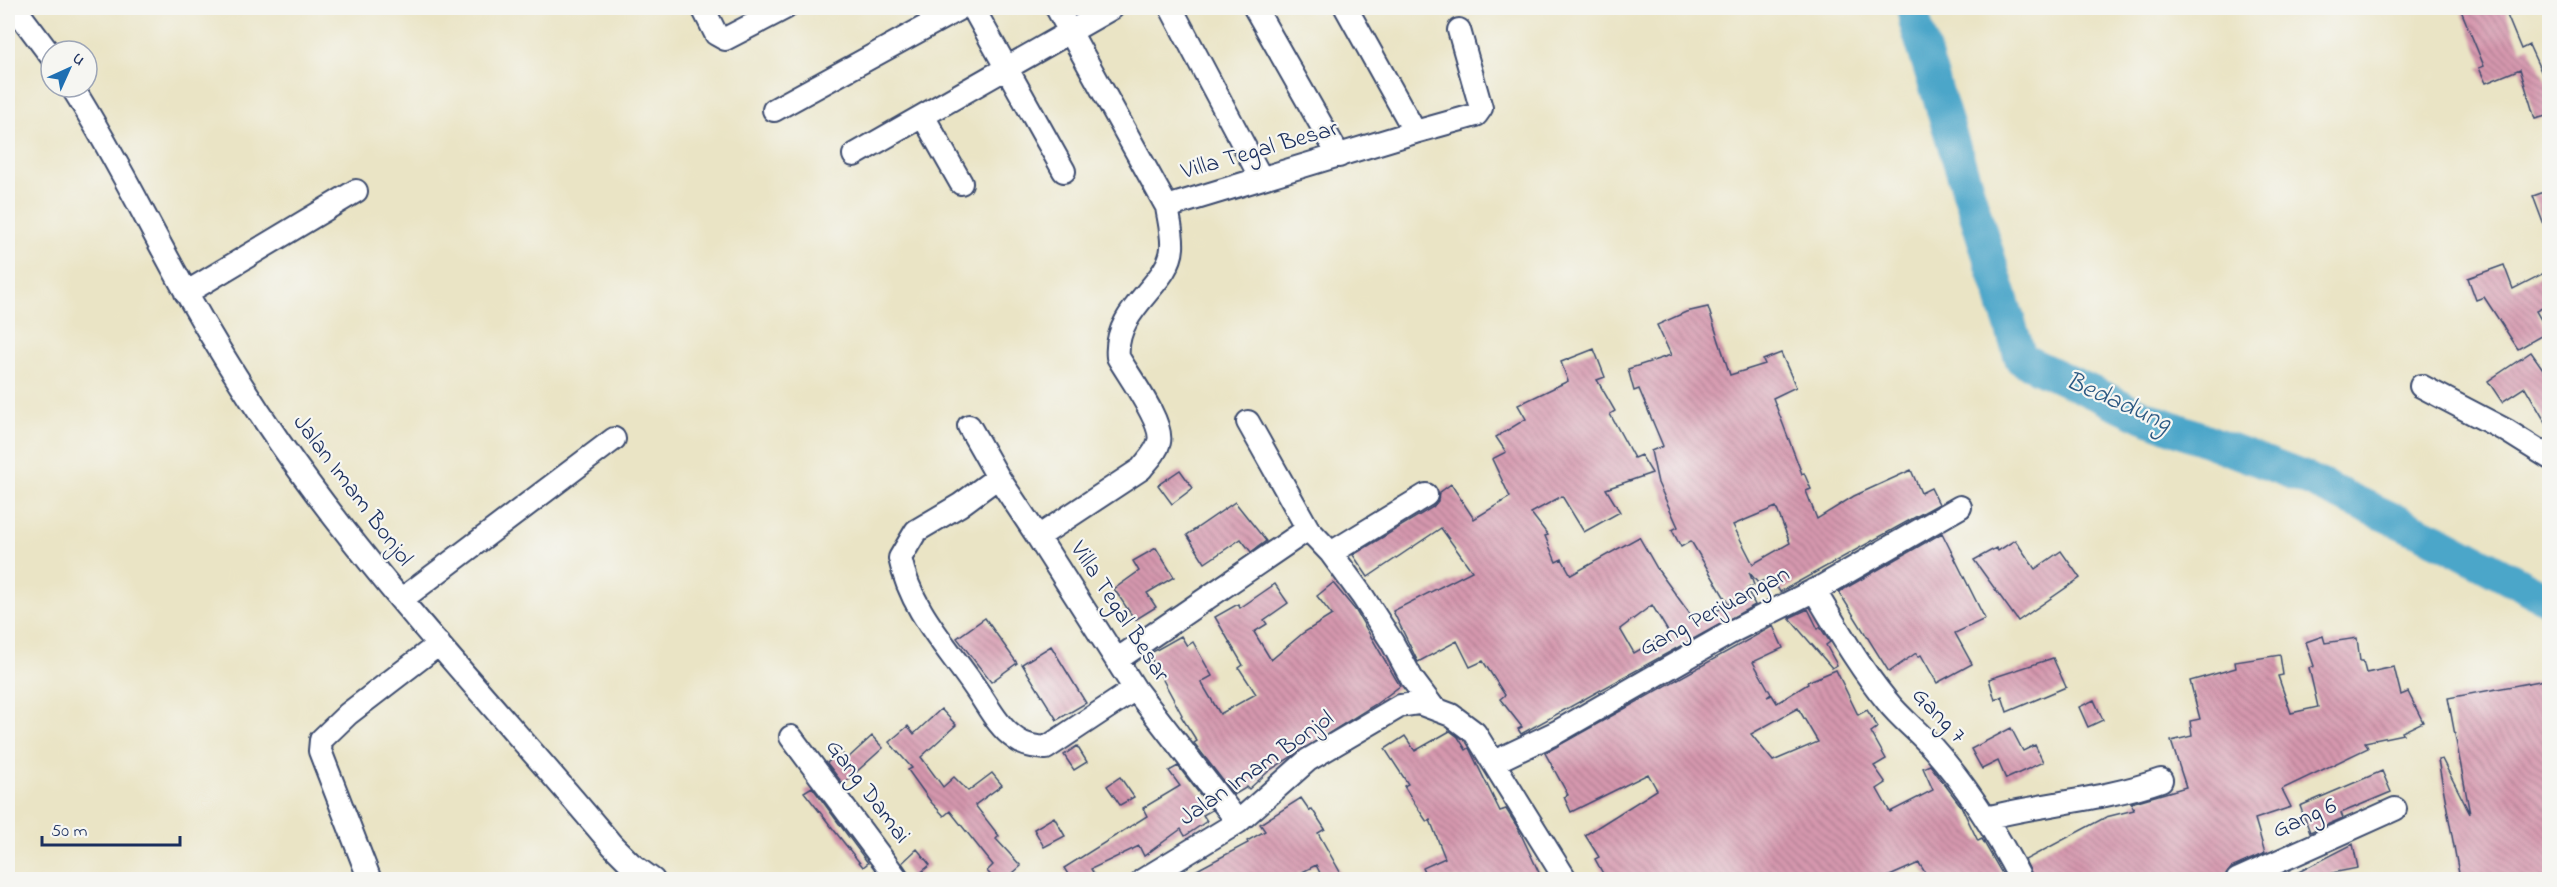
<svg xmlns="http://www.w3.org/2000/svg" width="2557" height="887" viewBox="0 0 2557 887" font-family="'Indie Flower',sans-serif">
	<defs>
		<pattern id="building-back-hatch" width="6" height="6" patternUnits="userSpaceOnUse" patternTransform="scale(1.5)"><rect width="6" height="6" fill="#d698ae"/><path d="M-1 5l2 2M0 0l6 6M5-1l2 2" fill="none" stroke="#ad7c91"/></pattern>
	</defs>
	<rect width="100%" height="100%" fill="#f6f6f2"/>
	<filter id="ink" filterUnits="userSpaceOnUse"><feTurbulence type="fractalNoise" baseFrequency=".0167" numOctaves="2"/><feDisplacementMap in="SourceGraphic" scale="12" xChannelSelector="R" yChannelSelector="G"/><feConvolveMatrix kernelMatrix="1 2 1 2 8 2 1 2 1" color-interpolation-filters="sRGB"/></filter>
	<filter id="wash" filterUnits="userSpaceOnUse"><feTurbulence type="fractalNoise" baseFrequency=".008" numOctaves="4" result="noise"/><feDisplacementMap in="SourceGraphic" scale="24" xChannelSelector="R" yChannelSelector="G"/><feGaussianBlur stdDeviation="1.35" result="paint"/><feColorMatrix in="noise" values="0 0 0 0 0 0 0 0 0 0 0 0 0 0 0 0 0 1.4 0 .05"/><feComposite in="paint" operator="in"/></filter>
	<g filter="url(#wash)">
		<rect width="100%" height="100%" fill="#eae4c5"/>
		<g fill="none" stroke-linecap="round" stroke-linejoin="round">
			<path stroke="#4ba6c9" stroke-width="33" d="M1913,8L1915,22L2021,359L2143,416L2305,478L2440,541L2550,600"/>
		</g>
		<g id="blocks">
			<path fill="url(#building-back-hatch)" fill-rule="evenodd" d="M2460,8H2504L2521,49L2529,45L2546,82L2550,81V115L2535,119L2520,69L2486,83L2479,68L2484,66Z
				M2550,190V235L2548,236L2533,196Z
				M2504,265L2513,289L2550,270V304L2536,311L2548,332L2518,349L2484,297L2476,300L2468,278Z
				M1708,307L1730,375L1765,364L1763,360L1781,353L1796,387L1773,398L1802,474L1804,473L1811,489L1806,491L1817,519L1854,496L1911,470L1921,493L1931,488L1939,504L1780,592L1771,577L1758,583L1749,572L1754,585L1747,589L1755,605L1521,734L1518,729L1522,727L1500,699L1505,695L1483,661L1470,667L1457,641L1418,662L1393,611L1472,571L1441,528L1368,577L1353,555L1433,507L1438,501L1439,493L1451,484L1474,519L1510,497L1492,459L1506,452L1496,437L1526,419L1518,405L1568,381L1561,362L1594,349L1605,377L1597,380L1615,411L1610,414L1634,458L1641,455L1652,473L1606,489L1620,512L1584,532L1562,496L1531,513L1548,535L1545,536L1556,562L1562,559L1571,575L1639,537L1658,570L1695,621L1729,605L1691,541L1681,547L1672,530L1678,527L1658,483L1651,451L1663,446L1639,389L1634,391L1628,369L1671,355L1657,325L1686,312ZM1776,507L1790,543L1753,564L1733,525ZM1652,605L1669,633L1634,653L1620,629Z
				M2531,352L2550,379V430L2525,387L2502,402L2488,381Z
				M1180,470L1193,488L1172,504L1158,485Z
				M1235,502L1266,541L1251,552L1241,539L1205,563L1187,535Z
				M1942,533L1985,619L1955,633L1972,664L1937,683L1921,655L1918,657L1916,653L1889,672L1839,592Z
				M2015,540L2035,569L2061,551L2080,578L2018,621L1974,560L1996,548L1998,551Z
				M1156,548L1174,577L1147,593L1156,607L1135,620L1114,589L1139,571L1133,561Z
				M1333,583L1356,611L1400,686L1376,704L1270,770L1249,789L1247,787L1234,795L1194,743L1197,741L1181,716L1182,715L1149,654L1181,636L1187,646L1193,642L1212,676L1201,682L1220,714L1256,694L1239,668L1243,665L1215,617L1238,604L1240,608L1275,584L1288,603L1264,620L1267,624L1254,632L1271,660L1303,633L1332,615L1317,596Z
				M1808,609L1818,629L1820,627L1830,642L1826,645L1837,665L1832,668L1789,618Z
				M985,618L1017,663L991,682L957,638Z
				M1773,626L1783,648L1753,662L1771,694L1767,697L1772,695L1777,703L1808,684L1807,682L1836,670L1858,715L1867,710L1878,727L1871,732L1886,759L1874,766L1886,783L1877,789L1890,812L1933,790L1923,768L1930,765L1961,806L1978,841L1982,839L2005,879H1929L1919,863L1883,879H1606L1595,859L1599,857L1585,835L1657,790L1648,774L1571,812L1564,797L1568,795L1545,753ZM1798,708L1818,742L1773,761L1751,734Z
				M2323,636L2325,643L2357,638L2360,661H2363L2366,673L2394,667L2401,695L2408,692L2423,722L2402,732L2403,734L2365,742L2368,748L2282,789L2291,807L2255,819L2265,853L2231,868L2224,879H2034L2025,860L2106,817L2134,810L2131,803L2186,787L2171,741L2192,736L2190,721L2200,719L2190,681L2236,668L2235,662L2280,655L2283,675L2278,676L2291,713L2318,707L2309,668L2314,666L2306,642Z
				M1051,646L1086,703L1057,720L1022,664Z
				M2053,658L2066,687L2007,712L2002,696L1995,700L1989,679Z
				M2550,679V879H2460L2438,760L2442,759L2470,814L2448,698Z
				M2094,700L2103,720L2088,727L2079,707Z
				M941,709L956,725L921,757L943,787L954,777L968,791L992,773L1002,785L975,805L999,836L996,839L1021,866L1006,879H994L987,871L993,865L950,811L944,816L931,802L908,770L912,768L889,742L908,726L914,734Z
				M2011,728L2023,751L2035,745L2043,762L2006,779L1998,761L1982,769L1971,749Z
				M1450,731L1458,737L1466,750L1469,748L1500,811L1506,809L1518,828L1542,879H1428L1423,868L1445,858L1430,820L1427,822L1415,804L1404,786L1408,784L1385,749L1405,736L1415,751Z
				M872,736L883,748L843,784L827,763L840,751L847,759Z
				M1077,746L1087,762L1074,770L1064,755Z
				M1178,766L1212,810L1203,815L1207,821L1185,836L1181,829L1144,856L1139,846L1091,869L1097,879H1071L1064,868L1147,816L1143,808L1180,786L1169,771Z
				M2382,771L2391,792L2341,813L2343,818L2310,832L2300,806Z
				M1120,777L1134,797L1120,805L1107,786Z
				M812,787L868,863L863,867L804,792Z
				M1301,798L1310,811L1312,809L1325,829L1318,833L1344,879H1323L1316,865L1289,879H1180L1248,843L1247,841L1265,831L1260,824Z
				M1054,817L1065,836L1044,847L1034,829Z
				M2353,844L2358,868L2332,873L2335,879H2285Z
				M917,849L930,865L913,879L902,863Z"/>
		</g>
	</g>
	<g filter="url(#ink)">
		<use href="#blocks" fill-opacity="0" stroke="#3a4a6d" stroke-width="1.5"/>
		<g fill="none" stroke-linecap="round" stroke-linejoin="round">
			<defs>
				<path id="minor" d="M15,8L51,56
					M703,8L716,34L725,39L785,8
					M973,8L1064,171
					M1057,8L1167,207
					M1171,8L1261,178
					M1255,8L1339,156
					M72,87C114,153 148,224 186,292C215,344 246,394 280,443C379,586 501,712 612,845L631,864L653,880
					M774,110L960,8
					M923,116L961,183
					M1415,132L1476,115L1481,108L1459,30
					M854,155L1112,8
					M186,293L356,191
					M2421,386L2507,431L2550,458
					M1248,422L1308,529L1331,553L1363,597L1392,642L1412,679L1433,707
					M969,426L998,477
					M1038,537L998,477L960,505L916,531L900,558C911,611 947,646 976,689C988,706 998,727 1016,739C1025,746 1036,747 1046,748L1135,689
					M1331,553L1426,495
					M1814,590C1837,628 1859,667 1887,701C1900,718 1918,731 1932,747C1968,787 1996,832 2021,880
					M401,600L614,439
					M1118,659L1308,529
					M791,737L898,880
					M1494,762L1557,732L1735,630L1821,587L1960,507
					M1986,818C2045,803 2104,800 2161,780
					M1238,822L1135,689L1038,537L1141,469C1148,460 1156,453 1159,442C1164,423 1128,375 1118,357C1113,309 1170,284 1172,248C1173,235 1169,220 1167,207L1415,132L1346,8
					M370,880L320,751L321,740L348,714L439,644
					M1143,880L1238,822L1308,760L1400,706L1419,703L1451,715L1475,733L1566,880
					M2237,880L2395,809"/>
			</defs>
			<use href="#minor" stroke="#3a4a6d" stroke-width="26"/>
			<use href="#minor" stroke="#fff" stroke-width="22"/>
		</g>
	</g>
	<g text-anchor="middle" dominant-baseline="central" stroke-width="4.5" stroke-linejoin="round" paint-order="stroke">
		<g font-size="24" fill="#1b2f5e" stroke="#f6f6f2">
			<text transform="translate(1260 151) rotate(-16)">Villa Tegal Besar</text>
			<text transform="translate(352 491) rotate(53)">Jalan Imam Bonjol</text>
			<text transform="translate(1119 612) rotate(57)">Villa Tegal Besar</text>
			<text transform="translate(1715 612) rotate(-28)">Gang Perjuangan</text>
			<text transform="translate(1938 716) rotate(47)">Gang 7</text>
			<text transform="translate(1257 769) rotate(-35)">Jalan Imam Bonjol</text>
			<text transform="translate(867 792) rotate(53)">Gang Damai</text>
			<text transform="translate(2305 819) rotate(-24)">Gang 6</text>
		</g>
		<g font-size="26" font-style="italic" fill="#2c5983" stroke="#f6f6f2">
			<text transform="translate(2118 403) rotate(24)">Bedadung</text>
		</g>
	</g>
	<rect width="2557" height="887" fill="none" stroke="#f6f6f2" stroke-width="30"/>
	<g transform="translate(69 69) rotate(45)"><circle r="28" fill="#f6f6f2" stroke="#9ea6b7" stroke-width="1.5"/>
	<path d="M0-4.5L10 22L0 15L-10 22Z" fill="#1f6fb2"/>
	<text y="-9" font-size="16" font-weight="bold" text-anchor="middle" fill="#1b2f5e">U</text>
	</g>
	<path d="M42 836v9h138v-9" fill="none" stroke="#1b2f5e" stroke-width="3"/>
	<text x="51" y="836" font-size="18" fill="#1b2f5e" stroke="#f6f6f2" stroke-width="4.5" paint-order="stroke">50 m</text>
</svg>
